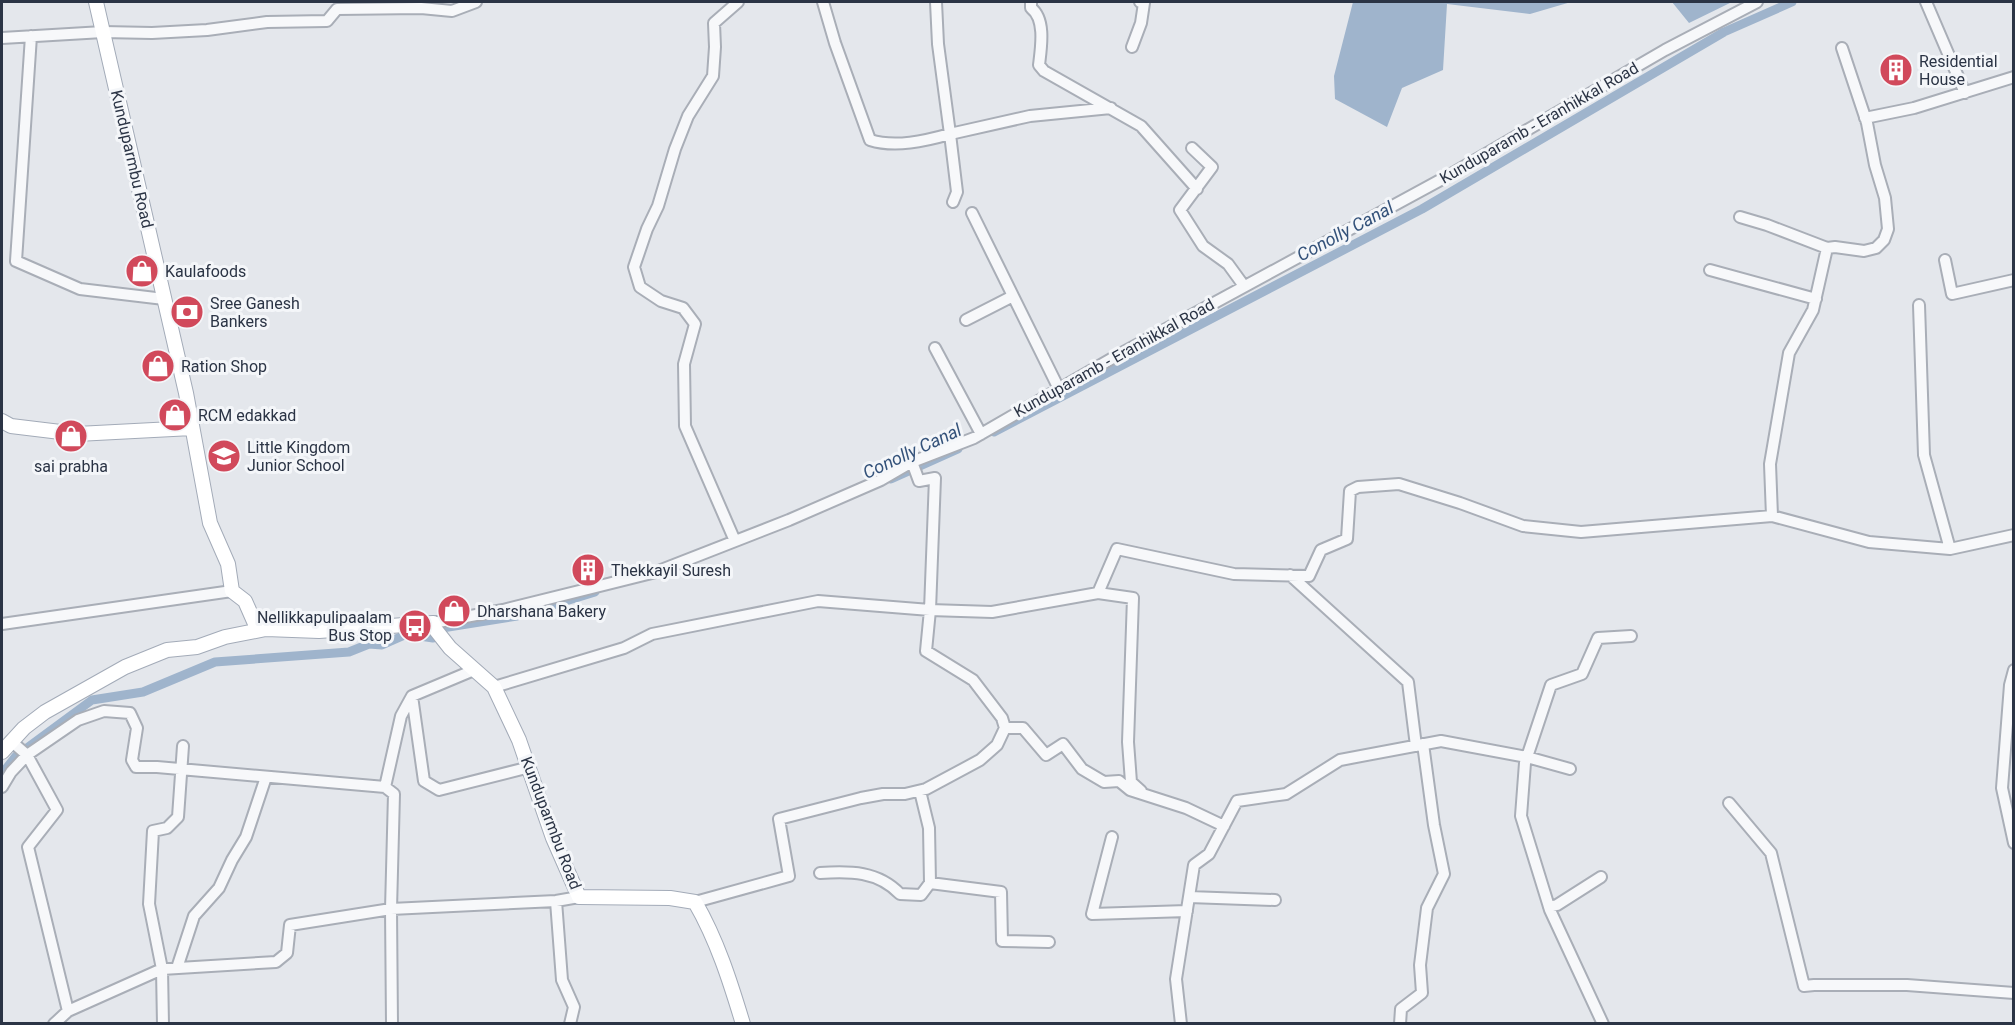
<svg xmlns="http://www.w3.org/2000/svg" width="2015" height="1025" viewBox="0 0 2015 1025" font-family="Roboto,sans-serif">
	<rect width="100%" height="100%" fill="#e4e7ec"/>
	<path fill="#9fb4cc" d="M1353,2H1571L1530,14L1447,4L1443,70L1402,88L1387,127L1335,99L1334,76Z
		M1672,2H1732L1689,23Z"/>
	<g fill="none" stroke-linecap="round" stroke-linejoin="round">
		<path stroke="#9fb4cc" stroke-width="9" d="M994,432L1422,209L1724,32L1792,2
			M891,479L958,449
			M2,774L16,756L92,700L143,692L215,662L349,652L369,644L382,645L407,634L433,638L442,628L517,616L595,592"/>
		<defs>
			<path id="minor" d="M823,2L835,43L870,140C895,148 925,141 950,134L957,192L953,202
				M936,2L938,44L950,134L1030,116L1111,108
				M1031,2V8C1046,19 1041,48 1039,65L1044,71L1141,126L1197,189
				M1926,2L1965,93
				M31,36L16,261L80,289L164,299
				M2,38L103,32L152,33L207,30L267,22L327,21L337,9L421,8L452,11L476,2
				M1132,47L1141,23L1144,3L1140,2
				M1865,118L1914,108L2014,77
				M1192,148L1212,167L1180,210L1203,246L1228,264L1244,286
				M972,213L1059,389
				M1740,217L1767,225L1827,248
				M1945,260L1952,294L2014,280
				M1710,270L1816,299
				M1919,305L1924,455L1950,549
				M966,320L1013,296
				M935,348L981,434
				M912,462L919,481L935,478L930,610L926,651L973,680L1002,718L1005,728H1023L1046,755L1063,744L1082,769L1104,782L1119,781L1130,790L1186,808L1224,826
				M1772,516L1770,464L1789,353L1813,310L1827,248L1835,247L1864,251L1876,248L1884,240L1888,229L1885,198L1875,165L1867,123L1842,48
				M735,541L685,426L684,364L695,324L683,308L661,301L640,287L634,267L647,229L658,206L675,149L688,116L713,76L715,47L714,23L738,2
				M1290,575L1408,682L1416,746
				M1098,593L1133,598L1128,742L1131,782L1141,791
				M433,623L503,610L656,572L789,520L881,480L912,462L974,438L1111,359L1446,177L1665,50L1757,2
				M2,624L232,591
				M2014,670L2010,685L2002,788L2014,843
				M494,687L624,648L652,634L818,601L930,610L992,612L1098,593L1117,549L1234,574L1309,576L1321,550L1347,539L1350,491L1358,487L1399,484L1460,503L1523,526L1581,532L1772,516L1869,542L1950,549L2014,535
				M412,696L424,781L439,790L530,767
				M11,741L27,755L57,810L28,847L68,1011L54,1024
				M2,787L11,772L27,755L78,720L104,711L130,713L137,728L132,760L136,767H157L385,787L394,794L391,909L392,1024
				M385,787L401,716L412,696L474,670
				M1729,803L1771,853L1804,986L1814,985H1907L2014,993
				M1112,837L1092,914L1187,911
				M820,873C850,871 878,871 900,894L921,895L930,883L929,828L920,791
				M930,883L1001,892L1002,941L1049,942
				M1189,897L1275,900
				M556,901L562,980L574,1007L570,1024
				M695,902L789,876L779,819L861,798L883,794H905L926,789L980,760L997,745L1005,728
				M1549,907L1557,905L1601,877
				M177,968L194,916L219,888L232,860L246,837L266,777
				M68,1011L162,969L276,962L287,953L290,925L391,909L556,901L579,897
				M163,1024L162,969L149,904L153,831L167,828L178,817L183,746
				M1181,1024L1176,979L1194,865L1209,854L1237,801L1286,794L1340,760L1441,741L1527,757L1570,769
				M1400,1024L1401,1009L1422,993L1420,965L1427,908L1444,874L1434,825L1423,744
				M1603,1024L1550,910L1521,816L1525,763L1551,685L1582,674L1598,638L1631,636"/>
			<path id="major" d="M96,2L186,393L210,523L228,564L232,591L245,601L256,626L266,629L319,631L433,623L435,629L450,648L494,687L519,740L553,838L579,897L670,898L695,902C717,940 730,981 743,1024
				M2,421L11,426L77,434L192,428
				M2,752L24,728L45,712L125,667L167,650L197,647L225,637L266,629"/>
		</defs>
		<use href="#minor" stroke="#a9aeb7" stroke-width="14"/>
		<use href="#major" stroke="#a3abb8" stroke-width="16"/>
		<use href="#minor" stroke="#f7f8fa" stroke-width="10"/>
		<use href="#major" stroke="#fff" stroke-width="14"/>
	</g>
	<defs>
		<symbol id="building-disc" viewBox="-11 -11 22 22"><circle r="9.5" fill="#d1495b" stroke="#f4f6f9"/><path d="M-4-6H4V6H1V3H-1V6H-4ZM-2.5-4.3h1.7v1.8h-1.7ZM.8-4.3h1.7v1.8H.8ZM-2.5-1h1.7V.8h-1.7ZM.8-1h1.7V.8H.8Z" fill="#fff"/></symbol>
		<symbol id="shop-disc" viewBox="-11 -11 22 22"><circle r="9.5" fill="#d1495b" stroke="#f4f6f9"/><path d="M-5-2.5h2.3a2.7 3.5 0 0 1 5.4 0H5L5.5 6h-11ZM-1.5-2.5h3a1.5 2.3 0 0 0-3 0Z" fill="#fff"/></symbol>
		<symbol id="bank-disc" viewBox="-11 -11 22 22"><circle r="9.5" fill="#d1495b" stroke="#f4f6f9"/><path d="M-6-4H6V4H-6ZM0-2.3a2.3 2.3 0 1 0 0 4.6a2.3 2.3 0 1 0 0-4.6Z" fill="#fff"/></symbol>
		<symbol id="school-disc" viewBox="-11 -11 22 22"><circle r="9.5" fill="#d1495b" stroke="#f4f6f9"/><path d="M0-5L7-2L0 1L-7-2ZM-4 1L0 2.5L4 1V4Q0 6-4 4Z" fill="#fff"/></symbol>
		<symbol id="bus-disc" viewBox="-11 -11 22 22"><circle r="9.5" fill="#d1495b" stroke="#f4f6f9"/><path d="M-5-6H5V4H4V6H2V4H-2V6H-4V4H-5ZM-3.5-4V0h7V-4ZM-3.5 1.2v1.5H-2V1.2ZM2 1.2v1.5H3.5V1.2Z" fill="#fff"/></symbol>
	</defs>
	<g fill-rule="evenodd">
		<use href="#building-disc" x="1877" y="51" width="38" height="38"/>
		<use href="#shop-disc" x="123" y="252" width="38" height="38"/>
		<use href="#bank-disc" x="168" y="293" width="38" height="38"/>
		<use href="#shop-disc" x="139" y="347" width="38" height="38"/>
		<use href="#shop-disc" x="156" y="396" width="38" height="38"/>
		<use href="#shop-disc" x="52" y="417" width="38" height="38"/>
		<use href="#school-disc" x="205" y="437" width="38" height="38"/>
		<use href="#building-disc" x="569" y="551" width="38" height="38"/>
		<use href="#shop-disc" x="435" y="592" width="38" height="38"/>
		<use href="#bus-disc" x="396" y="607" width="38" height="38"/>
	</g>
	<g text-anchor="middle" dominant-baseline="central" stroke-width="6" stroke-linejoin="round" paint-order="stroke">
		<g font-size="16" fill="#2b3445" stroke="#f4f6f9" text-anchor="start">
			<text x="1919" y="61">Residential<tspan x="1919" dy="18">House</tspan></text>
			<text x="165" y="271">Kaulafoods</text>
			<text x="210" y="303">Sree Ganesh<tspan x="210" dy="18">Bankers</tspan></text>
			<text x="181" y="366">Ration Shop</text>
			<text x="198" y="415">RCM edakkad</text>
			<text x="247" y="447">Little Kingdom<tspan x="247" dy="18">Junior School</tspan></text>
			<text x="71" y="466" text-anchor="middle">sai prabha</text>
			<text x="611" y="570">Thekkayil Suresh</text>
			<text x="477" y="611">Dharshana Bakery</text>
			<text x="392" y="617" text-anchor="end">Nellikkapulipaalam<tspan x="392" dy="18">Bus Stop</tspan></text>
		</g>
		<g font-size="16" fill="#2b3445" stroke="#f4f6f9">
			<text transform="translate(1539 123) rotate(-30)">Kunduparamb - Eranhikkal Road</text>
			<text transform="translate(132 159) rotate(77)">Kunduparmbu Road</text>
			<text transform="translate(1114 358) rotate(-29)">Kunduparamb - Eranhikkal Road</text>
			<text transform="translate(551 823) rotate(69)">Kunduparmbu Road</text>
		</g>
		<g font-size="18" font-style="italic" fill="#34527a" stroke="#f4f6f9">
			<text transform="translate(1345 231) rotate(-28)">Conolly Canal</text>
			<text transform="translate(912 451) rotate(-25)">Conolly Canal</text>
		</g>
	</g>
	<rect width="2015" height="1025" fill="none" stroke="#2b3445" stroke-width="6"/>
</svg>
